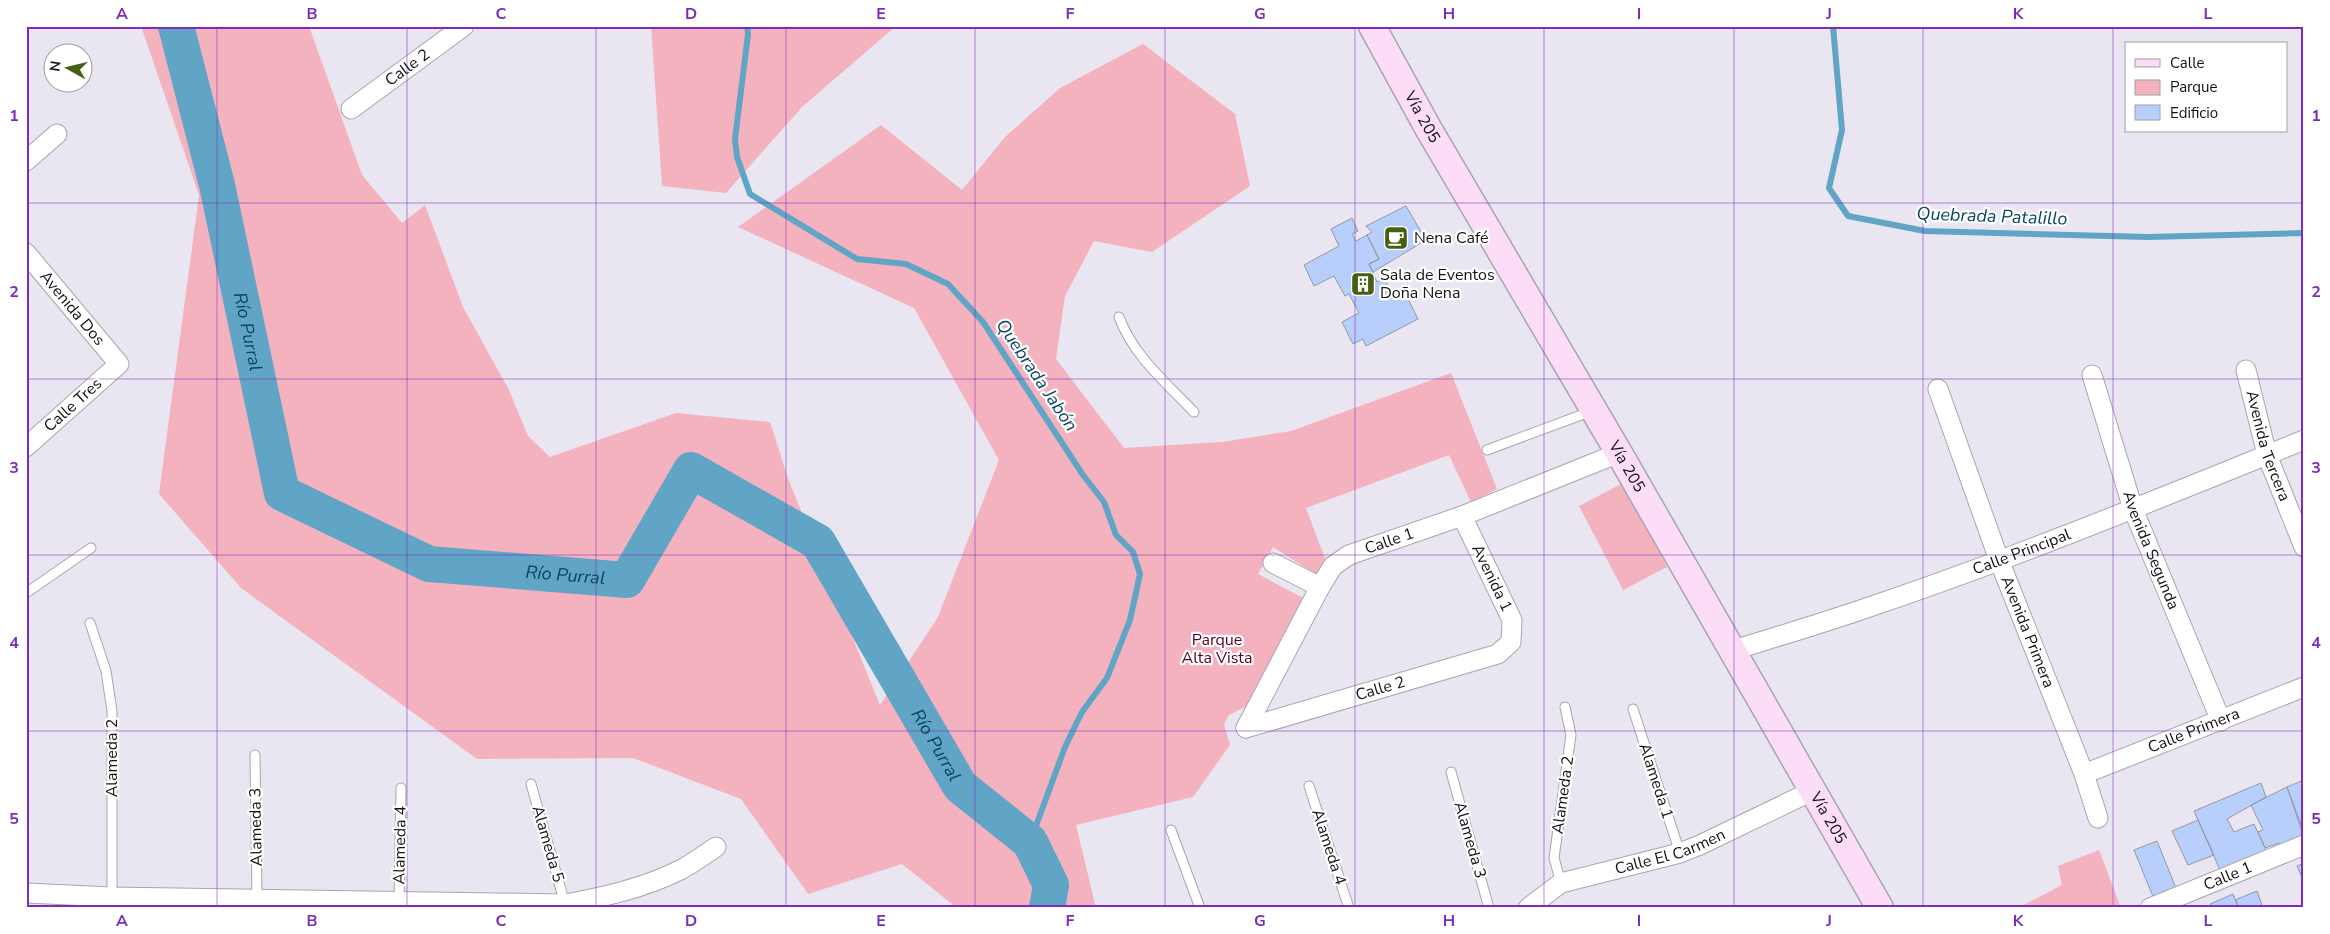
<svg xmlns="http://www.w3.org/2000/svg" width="2330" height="934" viewBox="0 0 2330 934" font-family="'Nunito Sans',sans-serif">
	<rect width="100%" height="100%" fill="#e9e6f1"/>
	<path fill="#f4b2bf" d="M141,26H309L362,175L402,223L425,205L463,307L509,390L528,436L550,457L676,413L770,422L789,481L880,705L938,617L999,460L914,308L738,227L881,125L962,190L1005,137L1060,88L1143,44L1235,114L1250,186L1152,252L1094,241L1065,296L1056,359L1124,448L1222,442L1291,431L1451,373L1497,489L1471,502L1449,455L1306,508L1327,564L1317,575L1273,547L1258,574L1305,599L1245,707L1229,715L1224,724L1230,745L1193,797L1076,825L1096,908H957L902,864L808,894L741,799L633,758L477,759L241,588L159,494L199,195Z
		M651,26H896L802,107L726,193L662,186Z
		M1623,483L1667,567L1623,590L1579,506Z
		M2099,850L2121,908H2018L2062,885L2058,866Z"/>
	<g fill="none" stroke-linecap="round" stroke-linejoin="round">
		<path stroke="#60a5c5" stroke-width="6" d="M747,26L748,34L735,139L737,157L750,194L857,259L906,264L948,284L983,322L1083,475L1104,502L1116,535L1133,552L1140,574L1130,620L1107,678L1082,712L1065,747L1030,842
			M1833,26L1842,130L1829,188L1848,216L1925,231L2148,237L2304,233"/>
		<path stroke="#60a5c5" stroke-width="36" id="s1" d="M176,26L217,185L282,493L429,564L627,580L691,470L818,542L960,786L1030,842L1051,885L1047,908"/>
	</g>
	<path fill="#b8cffc" stroke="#9398a2" d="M1406,206L1426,240L1373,272L1369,264L1379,259L1367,235L1372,232L1366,226Z
		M1352,218L1358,231L1352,234L1356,241L1367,235L1379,259L1369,264L1377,282L1384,278L1392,294L1403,289L1418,319L1366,346L1363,339L1353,344L1342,322L1359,313L1349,294L1345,296L1334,276L1314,286L1304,265L1339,246L1331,229Z
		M2304,780V833L2287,787Z
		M2261,783L2266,797L2227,819L2234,832L2254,824L2267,852L2220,870L2194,811Z
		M2287,787L2304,837L2281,847L2279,843L2265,848L2258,832L2263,830L2251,805Z
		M2198,820L2214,855L2188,865L2172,831Z
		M2157,841L2176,888L2154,899L2134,850Z
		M2304,863V882L2297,866Z
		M2257,891L2263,908H2239L2235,900Z
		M2233,894L2239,908H2212L2210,904Z"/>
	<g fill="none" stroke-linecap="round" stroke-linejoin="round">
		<defs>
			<path id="service" d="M1119,317C1133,355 1166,383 1194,412
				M1487,450L1592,411
				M26,593L91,548
				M90,623L106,671L112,711V897
				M1633,709L1680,853
				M255,755L257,899
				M1451,772L1489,908
				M531,784L565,904
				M1309,786L1349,908
				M1171,830L1200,908
				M1561,883L1554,858L1571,735L1565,707
				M399,902L401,788"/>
			<g id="minor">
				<path id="s2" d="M351,109L464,26"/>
				<path d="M26,161L57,134"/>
				<path id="s3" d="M26,253L119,364L26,447"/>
				<path id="s4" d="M2246,370L2267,455L2304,547"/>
				<path id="s5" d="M2092,375L2133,509L2221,721"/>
				<path id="s6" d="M1938,389L1999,560L2084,774L2098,818"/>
				<path d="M1273,563L1320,587"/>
				<path id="s7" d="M1734,650C1782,635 1830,621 1878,604C2022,555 2163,497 2304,440"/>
				<path id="s8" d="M1246,728L1320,587L1333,566L1349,555L1462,516L1619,453"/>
				<path id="s9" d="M1246,728L1498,654L1511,642L1512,620L1462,516"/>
				<path id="s10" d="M2084,774L2304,687"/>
				<path d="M26,893L112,897L565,904C604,897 644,888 680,870C692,864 704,855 716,847"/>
				<path id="s11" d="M1528,908L1561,883L1680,853L1700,845L1812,791"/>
				<path id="s12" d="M2150,908L2304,845"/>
			</g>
			<g id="secondary">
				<path id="s13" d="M1372,26L1428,128L1619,453L1880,908"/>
			</g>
		</defs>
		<use href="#service" stroke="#a8a5b0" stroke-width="11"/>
		<use href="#minor" stroke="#a8a5b0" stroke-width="21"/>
		<use href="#secondary" stroke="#a8a5b0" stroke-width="29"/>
		<use href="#service" stroke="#fff" stroke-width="9"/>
		<use href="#minor" stroke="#fff" stroke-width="19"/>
		<use href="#secondary" stroke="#fbddf7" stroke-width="26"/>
	</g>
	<path fill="none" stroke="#7b2cbf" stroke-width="1" stroke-opacity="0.55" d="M217,26V908M407,26V908M596,26V908M786,26V908M975,26V908M1165,26V908M1355,26V908M1544,26V908M1734,26V908M1923,26V908M2113,26V908M26,203H2304M26,379H2304M26,555H2304M26,731H2304"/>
	<defs>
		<symbol id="cafe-square" viewBox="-11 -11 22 22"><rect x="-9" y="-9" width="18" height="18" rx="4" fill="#46600f" stroke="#fff"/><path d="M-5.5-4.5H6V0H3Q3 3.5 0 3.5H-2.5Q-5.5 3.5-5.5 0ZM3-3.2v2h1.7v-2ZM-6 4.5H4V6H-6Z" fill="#fff"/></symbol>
		<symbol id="building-square" viewBox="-11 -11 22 22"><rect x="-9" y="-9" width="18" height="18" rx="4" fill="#46600f" stroke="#fff"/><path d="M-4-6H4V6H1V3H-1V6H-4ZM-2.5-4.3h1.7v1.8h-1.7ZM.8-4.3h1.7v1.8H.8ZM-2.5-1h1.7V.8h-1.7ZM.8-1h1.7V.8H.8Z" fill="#fff"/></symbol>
	</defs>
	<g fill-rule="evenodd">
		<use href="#cafe-square" x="1382" y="224" width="28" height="28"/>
		<use href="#building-square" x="1349" y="270" width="28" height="28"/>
	</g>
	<g text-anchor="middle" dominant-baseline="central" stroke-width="4.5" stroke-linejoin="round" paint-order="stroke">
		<g font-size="16" fill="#121115" stroke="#fff">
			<text stroke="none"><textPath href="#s2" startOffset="70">Calle 2</textPath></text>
			<text stroke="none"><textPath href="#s13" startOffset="104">Vía 205</textPath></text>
			<text stroke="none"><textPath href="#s3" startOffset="72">Avenida Dos</textPath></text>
			<text transform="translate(73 405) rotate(-42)">Calle Tres</text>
			<text stroke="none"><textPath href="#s4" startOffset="79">Avenida Tercera</textPath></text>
			<text stroke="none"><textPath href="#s13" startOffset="509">Vía 205</textPath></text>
			<text stroke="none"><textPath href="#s8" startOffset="246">Calle 1</textPath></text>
			<text stroke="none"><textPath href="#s5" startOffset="185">Avenida Segunda</textPath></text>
			<text stroke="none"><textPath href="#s7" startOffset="304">Calle Principal</textPath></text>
			<text transform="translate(1492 578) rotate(64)">Avenida 1</text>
			<text stroke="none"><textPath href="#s6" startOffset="259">Avenida Primera</textPath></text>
			<text stroke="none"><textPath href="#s9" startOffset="140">Calle 2</textPath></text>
			<text stroke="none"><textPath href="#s10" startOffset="118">Calle Primera</textPath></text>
			<text transform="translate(112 758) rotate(-90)">Alameda 2</text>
			<text transform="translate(1656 781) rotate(72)">Alameda 1</text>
			<text transform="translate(1563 795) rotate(-82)">Alameda 2</text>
			<text stroke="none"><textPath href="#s13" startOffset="914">Vía 205</textPath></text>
			<text transform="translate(256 827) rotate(-91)">Alameda 3</text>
			<text transform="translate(1470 840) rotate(74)">Alameda 3</text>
			<text transform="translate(548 844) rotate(74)">Alameda 5</text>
			<text transform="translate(400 845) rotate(-89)">Alameda 4</text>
			<text transform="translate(1329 847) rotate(72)">Alameda 4</text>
			<text stroke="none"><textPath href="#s11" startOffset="155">Calle El Carmen</textPath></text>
			<text stroke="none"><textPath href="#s12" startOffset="84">Calle 1</textPath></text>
		</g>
		<g font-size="16" fill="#121115" stroke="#fff" text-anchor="start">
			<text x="1414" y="238">Nena Café</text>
			<text x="1380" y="275">Sala de Eventos<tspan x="1380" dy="18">Doña Nena</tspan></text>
		</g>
		<g font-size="16" fill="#560223" stroke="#fff">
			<text x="1217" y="640">Parque<tspan x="1217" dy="18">Alta Vista</tspan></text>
		</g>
		<g font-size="18" font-style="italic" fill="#0a465d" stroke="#fff">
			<text transform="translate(1992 216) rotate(2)">Quebrada Patalillo</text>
			<text stroke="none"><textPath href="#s1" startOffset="314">Río Purral</textPath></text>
			<text transform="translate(1037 375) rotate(56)">Quebrada Jabón</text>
			<text stroke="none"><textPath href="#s1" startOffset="779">Río Purral</textPath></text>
			<text stroke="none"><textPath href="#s1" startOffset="1349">Río Purral</textPath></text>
		</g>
	</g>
	<rect width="2330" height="934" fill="none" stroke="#ffffff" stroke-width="55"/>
	<rect x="2125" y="42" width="162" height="90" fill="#ffffff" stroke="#a0a0a1"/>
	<rect x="2135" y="59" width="25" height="8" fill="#fbddf7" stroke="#a0a0a1"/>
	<text x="2170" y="68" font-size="15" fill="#121115">Calle</text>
	<rect x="2135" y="80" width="25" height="15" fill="#f4b2bf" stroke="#a0a0a1"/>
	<text x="2170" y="92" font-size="15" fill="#121115">Parque</text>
	<rect x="2135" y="105" width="25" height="15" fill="#b8cffc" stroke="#a0a0a1"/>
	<text x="2170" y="118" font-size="15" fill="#121115">Edificio</text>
	<g transform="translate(68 68) rotate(278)"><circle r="24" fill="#ffffff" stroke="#a0a0a1"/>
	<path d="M0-4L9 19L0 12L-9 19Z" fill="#46600f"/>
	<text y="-8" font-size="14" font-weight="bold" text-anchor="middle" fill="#121115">N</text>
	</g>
	<rect x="28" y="28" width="2274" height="878" fill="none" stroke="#7b2cbf" stroke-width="2"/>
	<g font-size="16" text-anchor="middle" font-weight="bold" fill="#7b2cbf">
		<text x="122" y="19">A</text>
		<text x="312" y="19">B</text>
		<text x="501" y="19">C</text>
		<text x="691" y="19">D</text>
		<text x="881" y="19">E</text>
		<text x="1070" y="19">F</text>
		<text x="1260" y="19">G</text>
		<text x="1449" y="19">H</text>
		<text x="1639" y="19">I</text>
		<text x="1829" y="19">J</text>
		<text x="2018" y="19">K</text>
		<text x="2208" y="19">L</text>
		<text x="14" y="121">1</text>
		<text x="2316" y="121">1</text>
		<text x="14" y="297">2</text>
		<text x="2316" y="297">2</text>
		<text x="14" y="473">3</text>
		<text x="2316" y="473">3</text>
		<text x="14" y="648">4</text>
		<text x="2316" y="648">4</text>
		<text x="14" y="824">5</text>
		<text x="2316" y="824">5</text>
		<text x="122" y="926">A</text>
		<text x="312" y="926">B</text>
		<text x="501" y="926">C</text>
		<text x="691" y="926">D</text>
		<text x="881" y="926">E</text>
		<text x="1070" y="926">F</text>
		<text x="1260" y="926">G</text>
		<text x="1449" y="926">H</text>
		<text x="1639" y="926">I</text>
		<text x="1829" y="926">J</text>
		<text x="2018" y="926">K</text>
		<text x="2208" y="926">L</text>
	</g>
</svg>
